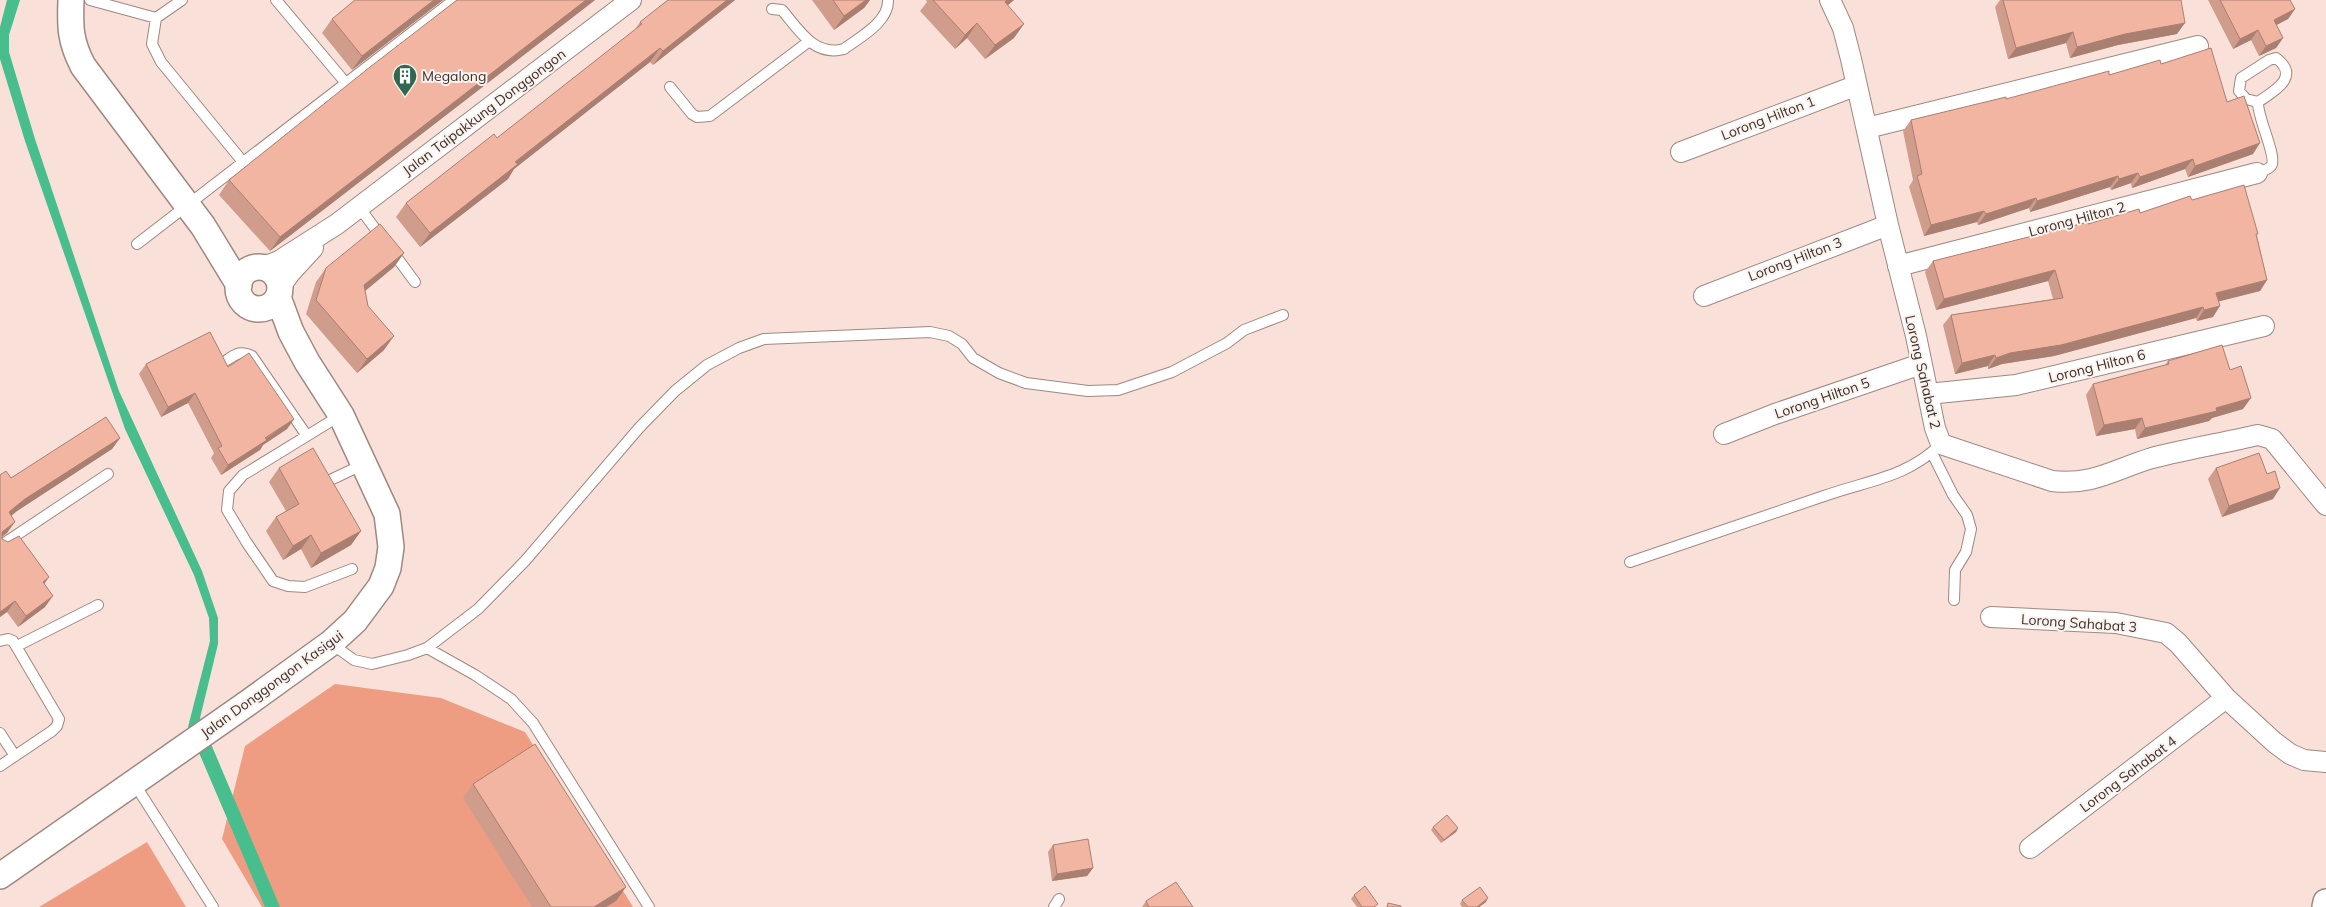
<svg xmlns="http://www.w3.org/2000/svg" width="2326" height="907" viewBox="0 0 2326 907" font-family="Mulish,sans-serif">
	<rect width="100%" height="100%" fill="#f9e1d9"/>
	<path fill="#ee9d83" d="M335,684L441,698L525,732L633,907H262L222,839L245,746Z
		M147,842L186,907H39Z"/>
	<path fill="#48bd8d" d="M7,0H20L9,35V52L35,139L119,391L202,571L218,618V644L200,718L280,907H265L188,727L210,641L209,618L194,575L125,429L25,141L0,59V27Z"/>
	<g fill="none" stroke-linecap="round" stroke-linejoin="round">
		<defs>
			<path id="service" d="M90,0L156,18
				M182,0L156,18L152,44L161,62L243,162
				M276,0L345,82
				M772,9L782,10C799,30 814,57 844,49C860,37 889,22 888,0
				M2276,58C2301,77 2274,91 2258,102L2246,99L2239,91L2241,78L2269,60Z
				M670,87L692,114L697,117L710,116L808,42
				M2257,173C2261,171 2268,170 2271,166C2278,158 2257,117 2258,102
				M359,207L382,238
				M137,244L454,0
				M392,251L415,282
				M227,360C237,353 241,351 252,356L307,436
				M341,415L243,475L229,491L227,510L247,543L273,581L288,586L305,587L352,569
				M1932,453L1953,495L1967,515L1971,529L1966,552L1955,570L1954,600
				M324,483L364,464
				M0,546L108,474
				M1630,562C1695,540 1760,518 1824,496C1869,480 1906,478 1941,444
				M0,641L8,639L13,641L59,719L57,726L52,731L0,766
				M332,644L354,660L372,664L408,655L427,648L478,609L525,561L639,428L675,391L707,365L739,348L764,339L930,332L949,336L962,344L973,358L999,373L1026,383L1088,391L1118,390L1172,372L1227,343L1244,330L1283,315
				M17,646L98,605
				M427,648L475,675L511,699L533,723L649,907
				M0,733L15,756
				M134,783L213,907
				M1054,907L1059,899"/>
			<path id="minor" d="M1830,0L1843,28L1851,59L1888,225L1916,336L1935,428L1941,444L2052,481C2092,486 2115,469 2152,458C2187,449 2223,443 2258,435L2272,439L2326,505
				M1867,128L2198,46
				M1681,152L1855,86
				M1898,266L2257,173
				M261,268L279,261L337,224L631,0
				M280,287L290,273L313,248
				M1704,296L1888,225
				M1928,394L2016,385L2264,326
				M1724,434L1775,414L1921,364
				M1991,617L2116,623L2166,633L2178,643L2226,698L2274,742L2290,754L2304,760L2326,762
				M2030,848L2226,698"/>
			<path id="tertiary" d="M71,0C70,27 70,41 83,66L203,226L239,285
				M238 288a21 21 0 1 1 42 0a21 21 0 1 1-42 0Z
				M0,876L245,705L331,643L355,621L381,586L388,568L391,547L387,514L341,415L307,362L291,332L278,297
				M2325,907L2326,902"/>
		</defs>
		<use href="#service" stroke="#9e8881" stroke-width="12"/>
		<use href="#minor" stroke="#9e8881" stroke-width="22"/>
		<use href="#tertiary" stroke="#9e8881" stroke-width="28"/>
		<use href="#service" stroke="#fff" stroke-width="10"/>
		<use href="#minor" stroke="#fff" stroke-width="20"/>
		<use href="#tertiary" stroke="#fff" stroke-width="25"/>
	</g>
	<path fill="#d09c8b" d="M355,0H443L352,70L322,33L332,19Z
		M457,0H595L270,251L219,195L229,180Z
		M668,0H735L653,65L650,62L514,169L508,179L420,247L396,217L406,203L497,138L634,31L640,22Z
		M812,0H870L864,8L834,30Z
		M926,0H1014L1008,5L1014,38L985,59L967,38L955,49L920,11L927,2Z
		M2000,0H2181L2177,34L2118,45L2070,58L2066,43L2008,59L1995,7Z
		M2208,0H2290L2295,9L2288,19L2276,25L2283,38L2276,48L2259,56L2251,40L2233,49Z
		M2161,64L2227,102L2253,154L2188,177L2185,169L2132,188L2131,183L2111,190L2110,187L2030,212L2029,208L1978,225L1977,222L1924,236L1909,187L1913,180L1903,131L1911,120L2006,99L2109,75Z
		M2140,213L2257,236L2267,280L2260,291L2219,301L2213,317L2197,321L2196,318L2054,356L2002,364L1988,369V366L1955,374L1943,325L1951,315L2053,299L2048,281L1936,310L1925,272L1933,261L2088,224Z
		M404,253L394,267L365,291L368,306L384,350L357,373L306,314L316,282L326,268Z
		M2168,361L2230,370L2243,409L2212,418L2209,421L2137,439L2135,429L2096,436L2086,395L2093,384L2165,365Z
		M146,364L228,367L294,419L287,429L263,445L260,450L221,475L211,458L214,453L188,403L161,417L139,374Z
		M120,438L112,449L17,511L11,516L7,533L2,537V539L44,584L45,607L18,627L7,612L0,617V475L11,478Z
		M279,468L361,531L351,545L311,568L301,549L283,560L266,531L276,517L286,511L269,482Z
		M2216,468L2273,499L2222,517L2208,479Z
		M473,784L616,901L606,907H532L463,798Z
		M1433,827L1458,828L1456,832L1441,843L1431,830Z
		M1053,845L1093,868L1087,876L1052,881L1048,852Z
		M1354,895L1376,907H1357L1351,899Z
		M1462,900L1486,902L1479,907H1462L1460,904Z
		M1146,901L1193,907H1142Z"/>
	<path fill="#a97f71" d="M434,0H443L352,70L362,56Z
		M586,0H595L270,251L280,237Z
		M727,0H735L653,65L663,51Z
		M866,0H870L864,8L834,30L844,16Z
		M1007,0H1014L995,16L1005,2Z
		M2295,9L2288,19L2267,30L2274,20Z
		M977,23L967,38L955,49L965,35Z
		M2185,23L2177,34L2118,45L2070,58L2077,47L2125,34Z
		M1024,24L1014,38L985,59L995,45Z
		M2258,30L2251,40L2233,49L2240,39Z
		M2073,32L2066,43L2008,59L2016,48Z
		M2283,38L2276,48L2259,56L2266,46Z
		M660,48L650,62L514,169L508,179L420,247L430,233L515,162Z
		M2260,143L2253,154L2188,177L2195,166Z
		M2193,159L2185,169L2132,188L2140,177Z
		M2138,173L2131,183L2111,190L2119,179Z
		M2118,176L2110,187L2030,212L2037,201Z
		M2036,198L2029,208L1978,225L1986,214Z
		M1984,211L1977,222L1924,236L1931,225Z
		M404,253L394,267L354,300L364,285Z
		M2055,270L2048,281L1936,310L1944,299Z
		M2267,280L2260,291L2209,304L2216,293Z
		M2220,306L2213,317L2197,321L2204,310Z
		M2203,307L2196,318L2054,356L2002,364L1988,369L1996,358L2010,353Z
		M394,336L384,350L357,373L367,359Z
		M1995,355L1988,366L1955,374L1962,363Z
		M195,393L188,403L161,417L168,407Z
		M2251,398L2243,409L2212,418L2209,421L2137,439L2145,428Z
		M2142,418L2135,429L2096,436L2104,425Z
		M294,419L287,429L263,445L260,450L221,475L228,465Z
		M120,438L112,449L17,511L1,524L9,512L25,499Z
		M2280,488L2273,499L2222,517L2229,506Z
		M15,522L7,533L0,538L2,532Z
		M361,531L351,545L311,568L321,553Z
		M311,535L301,549L283,560L293,546Z
		M49,577L41,589L43,582Z
		M53,596L45,607L18,627L26,616Z
		M15,601L7,612L0,617V612Z
		M1458,828L1456,832L1441,843L1444,840Z
		M1093,868L1087,876L1052,881L1057,874Z
		M626,887L616,901L606,907H594Z
		M1488,898L1486,902L1479,907H1477Z"/>
	<path fill="#f2b5a2" stroke="#a97f71" d="M355,0H434L362,56L332,19Z
		M457,0H586L280,237L229,180L370,67Z
		M668,0H727L663,51L660,48L515,162L518,164L430,233L406,203L494,134L497,138L642,24L640,22Z
		M833,0H866L844,16Z
		M933,0H1007L1005,2L1024,24L995,45L977,23L965,35Z
		M2003,0H2181L2185,23L2125,34L2077,47L2073,32L2016,48Z
		M2220,0H2290L2295,9L2274,20L2283,38L2266,46L2258,30L2240,39Z
		M2211,48L2227,102L2244,96L2260,143L2195,166L2193,159L2140,177L2138,173L2119,179L2118,176L2037,201L2036,198L1986,214L1984,211L1931,225L1917,176L1922,174L1911,120L2006,97V99L2109,71V75L2160,60L2161,64Z
		M2244,185L2258,234H2256L2267,280L2216,293L2220,306L2204,310L2203,307L2061,345L2010,353L1996,358L1995,355L1962,363L1951,315L2063,298L2055,270L1944,299L1933,261L2088,222V224L2139,209L2140,213L2190,196L2192,200Z
		M380,224L404,253L364,285L368,306L394,336L367,359L316,300L326,268Z
		M210,332L228,367L249,353L294,419L265,438L267,440L228,465L218,448L222,446L195,393L168,407L146,364Z
		M2222,345L2230,370L2241,366L2251,398L2216,408L2217,411L2145,428L2142,418L2104,425L2093,384L2169,364L2168,361Z
		M106,417L120,438L25,499L9,512L15,522L2,532V539L8,542L19,536L49,577L43,582L53,596L26,616L15,601L0,612V475L6,471L11,478Z
		M313,448L361,531L321,553L311,535L293,546L276,517L299,504L279,468Z
		M2259,453L2267,474L2275,471L2280,488L2229,506L2216,468Z
		M535,744L626,887L594,907H551L473,784Z
		M1447,815L1458,828L1444,840L1433,827Z
		M1088,839L1093,868L1057,874L1053,845Z
		M1176,882L1193,907H1149L1146,901Z
		M1365,886L1378,904L1374,907H1362L1354,895Z
		M1480,887L1488,898L1477,907H1468L1462,900Z
		M1388,903L1401,906V907H1387Z"/>
	<defs>
		<symbol id="building-pin" viewBox="-11 -11 22 30"><path d="M0 17L-7.5 6A9.5 9.5 0 1 1 7.5 6Z" fill="#316850" stroke="#fcf2ee"/><path d="M-4-6H4V6H1V3H-1V6H-4ZM-2.5-4.3h1.7v1.8h-1.7ZM.8-4.3h1.7v1.8H.8ZM-2.5-1h1.7V.8h-1.7ZM.8-1h1.7V.8H.8Z" fill="#fff"/></symbol>
	</defs>
	<g fill-rule="evenodd">
		<use href="#building-pin" x="391" y="62" width="28" height="38"/>
	</g>
	<g text-anchor="middle" dominant-baseline="central" stroke-width="4" stroke-linejoin="round" paint-order="stroke">
		<g font-size="14" fill="#3a312e" stroke="#fcf2ee" text-anchor="start">
			<text x="422" y="76">Megalong</text>
		</g>
		<g font-size="14" fill="#3a312e" stroke="#fcf2ee">
			<text transform="translate(484 112) rotate(-37)">Jalan Taipakkung Donggongon</text>
			<text transform="translate(1768 118) rotate(-21)">Lorong Hilton 1</text>
			<text transform="translate(2077 219) rotate(-15)">Lorong Hilton 2</text>
			<text transform="translate(1795 259) rotate(-21)">Lorong Hilton 3</text>
			<text transform="translate(2097 366) rotate(-14)">Lorong Hilton 6</text>
			<text transform="translate(1923 372) rotate(77)">Lorong Sahabat 2</text>
			<text transform="translate(1822 398) rotate(-19)">Lorong Hilton 5</text>
			<text transform="translate(2079 623) rotate(4)">Lorong Sahabat 3</text>
			<text transform="translate(272 684) rotate(-36)">Jalan Donggongon Kasigui</text>
			<text transform="translate(2128 774) rotate(-37)">Lorong Sahabat 4</text>
		</g>
	</g>
</svg>
